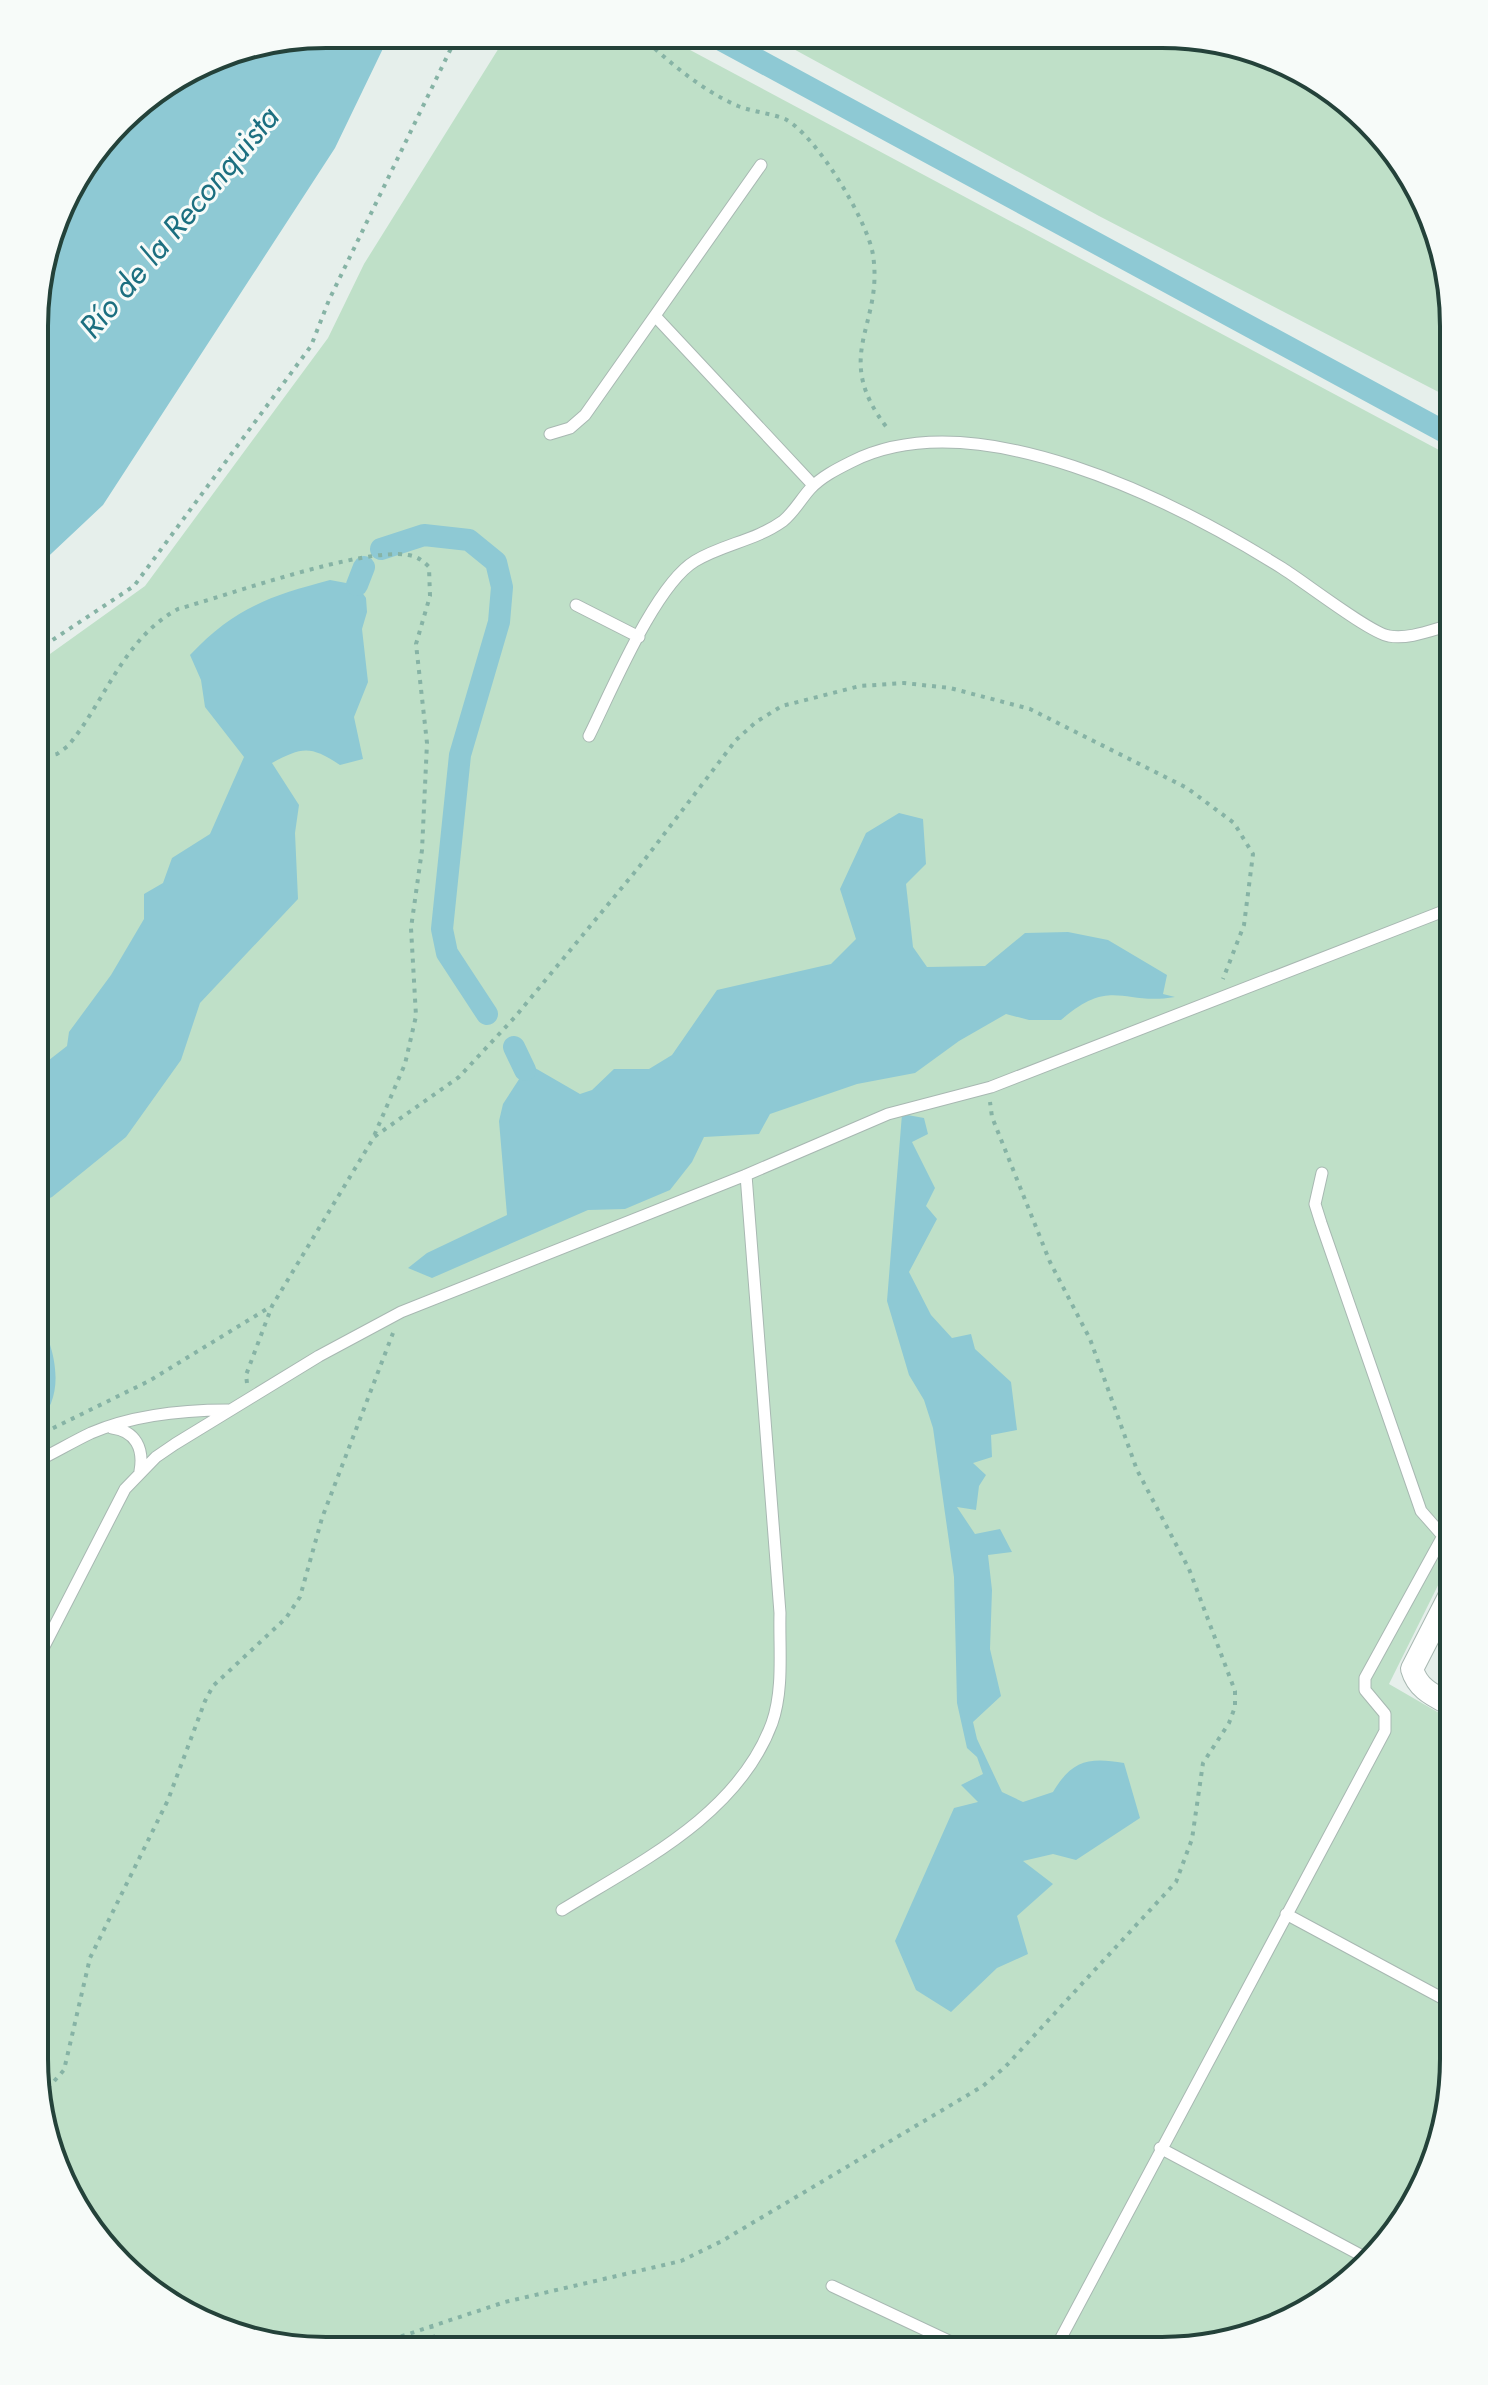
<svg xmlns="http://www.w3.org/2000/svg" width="1488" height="2385" viewBox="0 0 1488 2385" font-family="Jost,sans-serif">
	<rect width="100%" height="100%" fill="#e6efeb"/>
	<path fill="#bfe0c8" d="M507,35H662L1454,458V1553L1389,1684L1453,1721V2078L1432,2170L1394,2236L1340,2290L1273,2329L1162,2351L289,2349L214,2329L148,2290L56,2170L34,2059L36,664L145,586L328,338L364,264Z
		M768,35L1200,37L1340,95L1432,215L1454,326V400L1099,216Z"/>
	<path fill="#8ec9d4" d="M326,34H390L335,148L103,505L36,568V289L57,222L78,179L133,107L215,56Z
		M330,580L357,585L366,598L367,612L362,629L368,682L354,717L363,759L340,765C311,746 303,746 272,763L299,805L295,833L298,899L200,1003L181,1060L126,1137L52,1197L36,1204L35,1071L67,1046L69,1032L111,975L144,919V894L163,883L172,858L210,834L244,757L205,707L201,680L190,655C234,608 270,596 330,580Z
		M899,813L923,819L926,864L906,884L913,947L927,967L985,966L1025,933L1068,932L1108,940L1167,975L1163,994L1175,997C1122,1006 1112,976 1061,1020H1029L1006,1014L959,1041L915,1073L857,1084L770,1114L759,1134L704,1137L692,1162L670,1190L625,1209L588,1210L432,1278L408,1268L427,1253L507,1215L499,1121L503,1104L525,1070L535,1068L580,1094L592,1090L614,1069H649L672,1055L717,990L831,964L856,939L840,889L866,833Z
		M902,1114L924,1118L928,1134L912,1142L935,1188L926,1206L937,1219L909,1272L931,1315L952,1338L971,1334L975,1349L1011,1382L1017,1430L991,1435L992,1457L973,1463L986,1475L979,1486L976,1510L957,1507L975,1534L1000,1529L1012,1552L988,1555L992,1590L990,1649L1001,1696L973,1722L977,1739L1002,1792L1023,1802L1053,1792C1072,1760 1089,1757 1124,1763L1140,1818L1076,1860L1053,1854L1023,1861L1053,1884L1017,1916L1028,1954L997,1968L951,2012L916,1990L895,1941L954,1808L978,1802L961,1785L983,1774L977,1757L967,1748L957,1703L954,1577L933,1428L924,1400L909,1375L887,1301Z
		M35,1313C55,1343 69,1398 35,1424Z"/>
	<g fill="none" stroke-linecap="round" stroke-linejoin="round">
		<path stroke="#8ec9d4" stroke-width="22" d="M712,35L1454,437
			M381,549L424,535L469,540L496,562L502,587L499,622L460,755L442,929L447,953L487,1014
			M357,585L364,567
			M514,1047L525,1070"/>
		<defs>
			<path id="lane" d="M656,317L813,485
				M550,434L570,428L585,415L761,165
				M576,605L639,637
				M589,736C611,692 655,585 695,561C723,544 755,541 783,521C794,512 801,499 810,489C821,477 837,469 851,462C975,399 1175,501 1282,568C1303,581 1370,633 1389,636C1409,640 1434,629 1454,624
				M112,1428C136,1431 144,1449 140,1471
				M35,1462C54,1453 72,1442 91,1433C133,1415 183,1410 228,1410
				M1443,1536L1454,1515
				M35,1664L125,1489L156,1457L175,1444L319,1356L401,1312L746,1175L888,1114L991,1087L1454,907
				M562,1910C640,1862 738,1815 772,1723C784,1689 779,1648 780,1613L746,1175
				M1286,1914L1453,2004
				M1160,2148L1370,2260
				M832,2286L968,2350
				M1054,2351L1385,1731V1714L1365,1690V1678L1443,1536L1421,1511L1321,1223L1315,1204L1322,1173"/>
			<path id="street" d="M1453,1706C1435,1696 1418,1690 1412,1669L1454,1587"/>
		</defs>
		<use href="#lane" stroke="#a8b8b2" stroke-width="13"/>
		<use href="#street" stroke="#a8b8b2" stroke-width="24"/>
		<path stroke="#86b3a5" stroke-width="4" stroke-dasharray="4 6" stroke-linecap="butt" d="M640,35C669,62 701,90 738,106C753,112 770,113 785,119C816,135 868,221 873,255C884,327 830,355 888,429
			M36,651L134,586L311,346L329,300L458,34
			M36,759L57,754L68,746C106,700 123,639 178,609C228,595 363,547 408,555C417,556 423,561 429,567L430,596L416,644L427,743L422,850L411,928L416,1016L405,1064L374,1136
			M247,1383L246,1375L272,1306L374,1137L459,1077L515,1017L639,867L736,740L756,722L782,706L860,686L904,683L950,688L1030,709L1187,788L1234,823L1253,854L1244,925L1223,979
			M35,1437L149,1381L270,1307
			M41,2096L64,2070L90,1958L168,1800L205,1701L213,1686L286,1618L300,1597L322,1518L393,1333
			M431,2325L434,2340L441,2349
			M363,2349L505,2302L681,2261L722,2241L983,2086L1006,2066L1176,1882L1192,1839L1203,1763L1229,1723L1235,1707V1691L1189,1569L1137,1470L1090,1339L1050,1262L992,1117L990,1102"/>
		<use href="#lane" stroke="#fff" stroke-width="11"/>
		<use href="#street" stroke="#fff" stroke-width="22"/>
	</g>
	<g text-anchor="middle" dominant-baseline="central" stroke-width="6" stroke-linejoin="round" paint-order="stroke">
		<g font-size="32" font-style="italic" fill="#1c6f80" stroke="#f7fbf9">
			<text transform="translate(179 222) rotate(-50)">Río de la Reconquista</text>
		</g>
	</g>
	<path d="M0 0H1488V2385H0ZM326 48H1162A278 278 0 0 1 1440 326V2059A278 278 0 0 1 1162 2337H326A278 278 0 0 1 48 2059V326A278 278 0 0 1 326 48Z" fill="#f7fbf9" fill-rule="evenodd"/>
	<path fill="none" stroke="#24423a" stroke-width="4" d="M326 48H1162A278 278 0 0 1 1440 326V2059A278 278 0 0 1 1162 2337H326A278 278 0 0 1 48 2059V326A278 278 0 0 1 326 48Z"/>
</svg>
